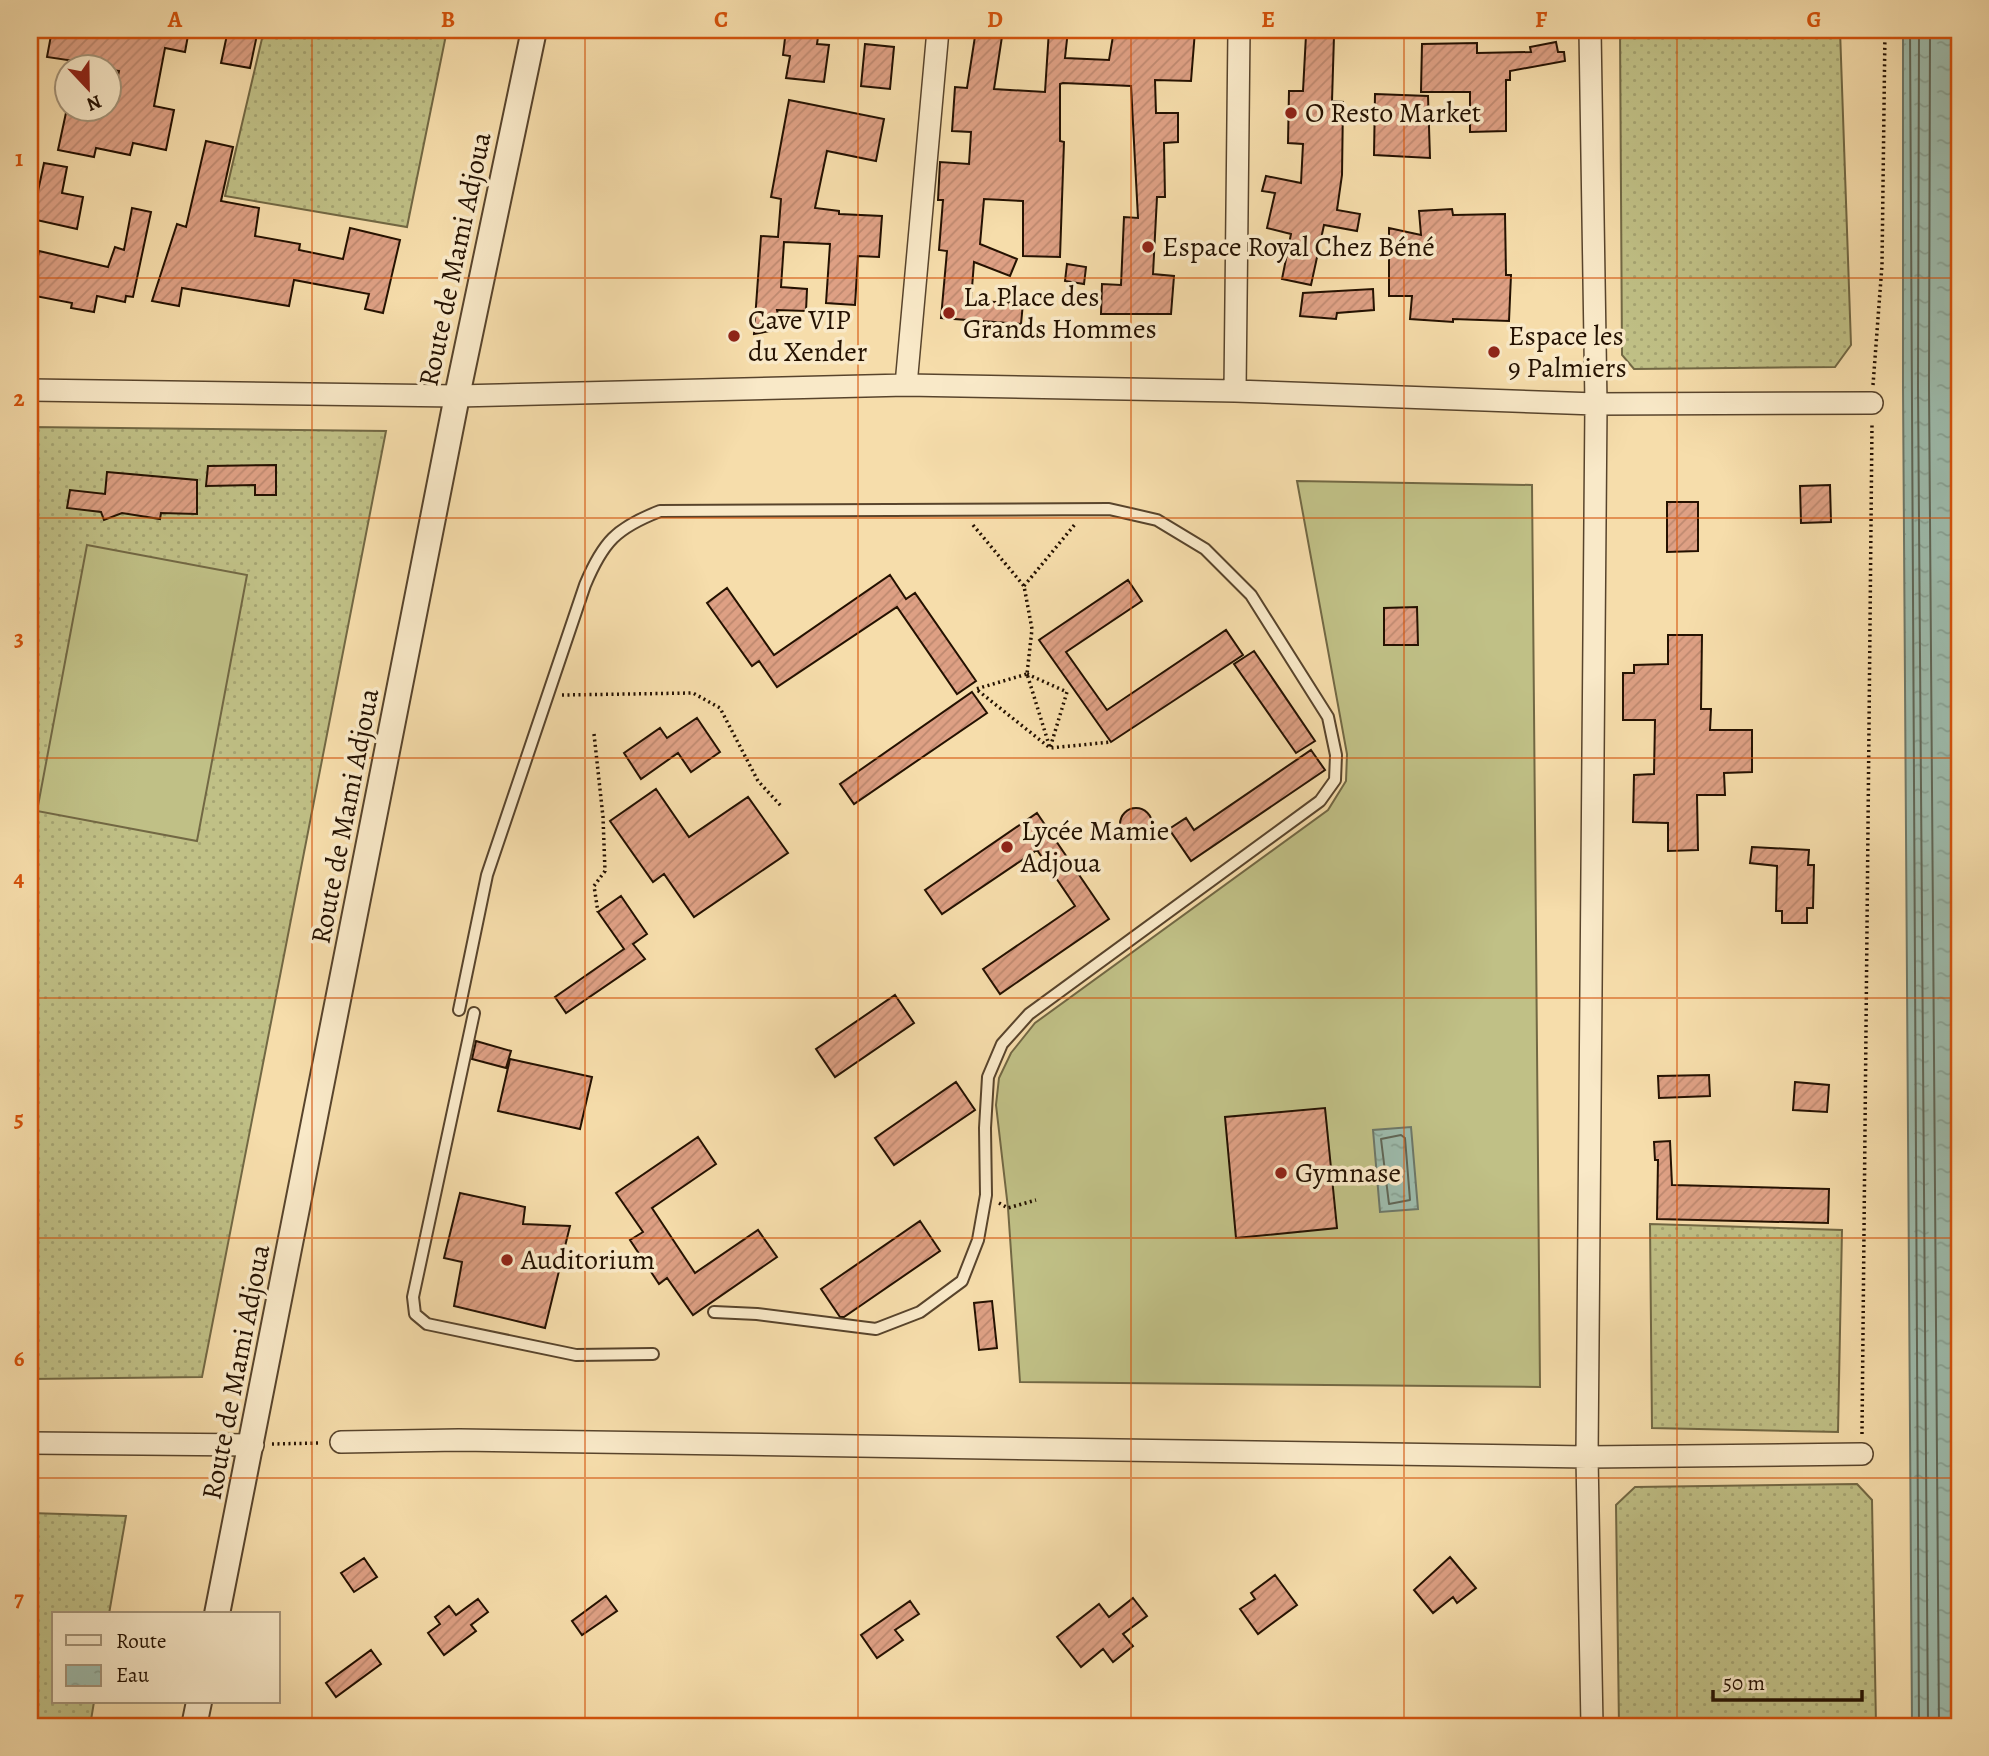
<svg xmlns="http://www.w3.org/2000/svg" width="1989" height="1756" viewBox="0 0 1989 1756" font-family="Alegreya,serif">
	<defs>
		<pattern id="grass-dots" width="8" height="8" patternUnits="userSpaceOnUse" patternTransform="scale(1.75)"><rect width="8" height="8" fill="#c0c086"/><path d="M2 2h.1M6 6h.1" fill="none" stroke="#a5a472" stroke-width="1.8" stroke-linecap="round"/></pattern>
		<pattern id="water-ripples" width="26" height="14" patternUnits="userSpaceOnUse" patternTransform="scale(1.75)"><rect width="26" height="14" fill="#9dbbac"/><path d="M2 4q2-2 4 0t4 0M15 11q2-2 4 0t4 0" fill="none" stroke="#87a092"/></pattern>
		<pattern id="building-hatch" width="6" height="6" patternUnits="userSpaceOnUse" patternTransform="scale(1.75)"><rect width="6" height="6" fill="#dea084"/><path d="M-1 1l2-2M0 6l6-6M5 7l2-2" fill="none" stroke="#be8970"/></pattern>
	</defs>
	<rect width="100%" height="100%" fill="#f6ddab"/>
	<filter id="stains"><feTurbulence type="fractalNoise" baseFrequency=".00286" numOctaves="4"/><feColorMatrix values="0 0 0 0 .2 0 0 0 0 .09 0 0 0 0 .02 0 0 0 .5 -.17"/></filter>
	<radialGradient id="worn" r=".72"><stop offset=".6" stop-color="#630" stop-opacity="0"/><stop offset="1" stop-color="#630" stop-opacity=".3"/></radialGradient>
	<path fill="url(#grass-dots)" stroke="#726844" stroke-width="2" d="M264,30H447L407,227L225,196Z
		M1620,30H1840L1851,345L1835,367L1634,369L1622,355Z
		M30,427L386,431L202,1377L30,1379Z
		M1650,1224L1842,1230L1838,1432L1652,1428Z
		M1857,1484L1872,1500L1876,1726H1619L1616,1505L1635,1487Z
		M30,1513L126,1516L109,1614H54V1702H94L90,1726H30Z"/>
	<path fill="#c0c086" stroke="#726844" stroke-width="2" d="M1297,481L1532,485L1540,1387L1020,1382L1008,1208L996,1105L999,1078L1011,1053L1035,1023L1328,810L1346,781L1347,754Z
		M87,545L247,575L197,841L37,811Z"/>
	<path fill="url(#water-ripples)" stroke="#6d7768" stroke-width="2" d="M1903,30H1959V1726H1912L1903,387Z
		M1411,1127L1418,1209L1380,1212L1373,1130Z"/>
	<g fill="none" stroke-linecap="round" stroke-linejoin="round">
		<path stroke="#606656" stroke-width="2" d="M1910,30L1919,1726
			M1919,30L1918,387L1928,1726
			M1930,30L1929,387L1939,1726
			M1401,1135L1405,1138L1410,1200L1389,1204L1381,1139Z"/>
	</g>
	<path fill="url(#building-hatch)" stroke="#241101" stroke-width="2" d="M52,30L95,36L96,30H189L185,52L165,48L154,106L174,110L166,150L133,143L130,155L96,148L94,157L58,150L67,108H111L119,71L108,69V66L47,57Z
		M228,30H258L250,68L221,63Z
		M786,30H819L817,44L829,45L824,82L786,78L790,56L783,55Z
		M976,30H1003L994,89L1045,92L1049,30H1068L1065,58L1109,60L1114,30L1195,31L1191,81L1155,80L1156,113H1178V142L1164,143L1165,197H1157L1153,274L1174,276L1171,314H1101L1102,284L1121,285L1124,217L1138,218L1131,86L1063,83L1060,84V141L1064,142L1060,257L1023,256V201L984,199L980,244L1017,259L1010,276L974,262L971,301L1023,303L1021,324L941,318L947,251L939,250L943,200H938L940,162L969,164L971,132L952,131L955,87L967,88Z
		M1306,35L1334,36L1332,101L1343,102L1342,175L1337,210L1360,214L1357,231L1324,225L1311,285L1282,279L1291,234L1267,228L1275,193L1262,191L1266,176L1301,183L1303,144L1288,143L1289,91H1303Z
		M1556,42L1558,52H1564L1565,61L1510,71V80H1506V131L1470,132V92H1421L1422,44L1477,43V53L1531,52L1530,47Z
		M865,44L894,47L890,89L861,86Z
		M1375,94L1428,96L1430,158L1374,155Z
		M789,100L884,119L876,161L827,151L815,208L839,211V214L882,216L879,257L858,256L855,305L826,303L830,244L784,242L781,287L807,289L806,311L777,310L781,329L754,334L761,236L778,237L781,199L771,197Z
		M206,141L233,147L221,201L259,208L255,236L300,244L299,250L343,259L350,228L400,240L383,313L365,309L369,294L294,280L289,306L182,288L179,306L152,301L177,224L186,227Z
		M44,163L67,167L62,193L83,197L77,229L32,219Z
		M132,208L151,212L133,297L126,296L125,302L97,296L94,312L71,308L72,303L30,295L39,251L108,267L115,247L124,250Z
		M1452,209L1453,215L1505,214L1506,275H1511L1509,321L1453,319V322L1410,319L1412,296H1389V228L1421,235L1419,211Z
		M1067,264L1086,267L1084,284L1065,281Z
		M1373,289L1374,310L1337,313L1336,319L1300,316L1303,293Z
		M276,465V495H255V485L206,486L208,466Z
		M107,472L197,480V514L161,513L160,519L122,513L104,520L101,512L67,508L70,490L105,494Z
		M1830,485L1831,522L1801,523L1800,486Z
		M1667,502H1698V551L1667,552Z
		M890,575L906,599L915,593L976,681L957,694L897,607L777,687L759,661L752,666L707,603L727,588L774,655Z
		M1128,580L1142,601L1066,652L1107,710L1226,630L1243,655L1111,742L1039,640Z
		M1417,607L1418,645H1384V608Z
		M1668,635H1702L1701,709H1711L1710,730H1752V772L1724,773L1725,795H1697L1698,850L1668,851V823L1633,822L1634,775L1654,774L1655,720H1623V673H1634V665L1668,664Z
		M1254,651L1315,741L1296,753L1234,664Z
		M972,692L987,713L854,804L840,784Z
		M697,718L720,752L691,772L678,753L641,779L624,753L660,728L667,738Z
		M1311,750L1325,770L1191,861L1169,829L1186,818L1194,830Z
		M656,789L689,837L748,797L788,853L694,917L664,874L653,882L610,821Z
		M1120 824a16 16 0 1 1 32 0a16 16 0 1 1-32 0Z
		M1037,813L1109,919L1000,994L983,969L1075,906L1037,850L942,914L925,890Z
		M1752,847L1809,850L1808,865H1814L1813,908H1807V923H1782V911H1776L1777,866L1750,863Z
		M621,896L647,934L633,944L645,959L566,1013L555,997L624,949L598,912Z
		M895,995L914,1023L835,1077L816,1049Z
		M476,1041L511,1051L506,1068L472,1059Z
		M510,1059L592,1077L580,1129L498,1111Z
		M1709,1075L1710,1096L1659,1098L1658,1076Z
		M956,1082L975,1110L894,1165L875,1138Z
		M1795,1082L1829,1085L1827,1112L1793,1110Z
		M1325,1108L1337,1228L1236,1238L1225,1117Z
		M698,1137L716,1164L652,1208L695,1273L758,1230L777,1257L693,1315L667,1278L659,1284L630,1240L643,1232L616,1193Z
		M1670,1141L1672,1185L1829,1189L1828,1223L1657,1219L1658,1160H1655L1654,1142Z
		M460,1193L525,1207L523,1224L570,1226L545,1328L454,1306L462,1262L444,1258Z
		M920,1221L940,1251L844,1317H840L821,1289Z
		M992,1301L997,1348L979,1350L974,1303Z
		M1450,1557L1476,1588L1457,1603L1453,1597L1433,1613L1414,1590Z
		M364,1558L377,1577L354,1592L341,1573Z
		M1275,1575L1297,1605L1258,1634L1240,1609L1255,1599L1251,1593Z
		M606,1596L617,1611L582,1635L572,1621Z
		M1133,1598L1147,1616L1123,1634L1133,1646L1113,1662L1103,1649L1081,1667L1057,1637L1099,1604L1109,1617Z
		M478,1599L488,1612L471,1625L476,1631L444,1655L428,1633L440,1624L435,1617L449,1606L456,1615Z
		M910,1601L919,1614L895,1630L903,1640L877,1658L861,1635Z
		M371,1650L381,1664L336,1697L326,1683Z"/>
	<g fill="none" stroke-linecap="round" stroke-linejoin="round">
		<defs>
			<path id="service" d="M459,1010L487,875L585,585C603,542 616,528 660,511L1109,509L1157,520L1205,549L1251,595L1328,717L1336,755L1335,780L1320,801L1029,1014L1002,1044L988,1077L985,1128L986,1195L978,1240L962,1281L920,1312L876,1329L757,1314L714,1312
				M474,1013L413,1297L415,1314L427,1324L576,1355L653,1354"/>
			<path id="minor" d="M1590,30L1596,404L1587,1457L1592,1726
				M906,385L938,30
				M30,390L457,396L906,385L1235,391L1596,404L1872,403
				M1235,391L1239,30
				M341,1442L459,1440L1587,1457L1862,1454
				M30,1443L253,1445"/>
			<path id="tertiary" d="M217,1614L457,396L534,30
				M194,1726L199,1702"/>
		</defs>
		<use href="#service" stroke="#58442c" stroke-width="14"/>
		<use href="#minor" stroke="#58442c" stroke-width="24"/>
		<use href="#tertiary" stroke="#58442c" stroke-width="28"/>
		<path stroke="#241101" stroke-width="3.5" stroke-dasharray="2 3.5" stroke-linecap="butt" d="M1873,385L1882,265L1885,30
			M973,525L1024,586L1032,629L1027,674L1050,748L1111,742
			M1024,586L1076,523
			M1027,674L1067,692L1050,748L976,689Z
			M562,695L693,693L720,708L758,781L781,806
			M594,734L603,817L605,871L594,886L598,912
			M999,1203L1008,1208L1036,1200
			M1862,1434L1872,424
			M272,1444L320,1443"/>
		<use href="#service" stroke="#f9e9c8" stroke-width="10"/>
		<use href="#minor" stroke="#f9e9c8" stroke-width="21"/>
		<use href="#tertiary" stroke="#f9e9c8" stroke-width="24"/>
	</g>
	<path fill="none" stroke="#d4520b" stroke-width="2" stroke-opacity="0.55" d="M312,30V1726M585,30V1726M858,30V1726M1131,30V1726M1404,30V1726M1677,30V1726M30,278H1959M30,518H1959M30,758H1959M30,998H1959M30,1238H1959M30,1478H1959"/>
	<g fill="#8f2418" stroke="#f9e9c8" stroke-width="2.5">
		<circle cx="1291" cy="113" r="7"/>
		<circle cx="1148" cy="247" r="7"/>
		<circle cx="949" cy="313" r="7"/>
		<circle cx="734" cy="336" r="7"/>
		<circle cx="1494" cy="352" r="7"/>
		<circle cx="1007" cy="847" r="7"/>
		<circle cx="1281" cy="1173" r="7"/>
		<circle cx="507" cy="1260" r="7"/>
	</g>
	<g text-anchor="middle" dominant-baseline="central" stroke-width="7" stroke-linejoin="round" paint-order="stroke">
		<g font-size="28" fill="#241101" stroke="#f9e9c8" text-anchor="start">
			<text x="1305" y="113">O Resto Market</text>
			<text x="1162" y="247">Espace Royal Chez Béné</text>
			<text x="963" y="297">La Place des<tspan x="963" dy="32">Grands Hommes</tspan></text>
			<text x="748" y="320">Cave VIP<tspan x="748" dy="32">du Xender</tspan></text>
			<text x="1508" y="336">Espace les<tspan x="1508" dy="32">9 Palmiers</tspan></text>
			<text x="1021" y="831">Lycée Mamie<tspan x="1021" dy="32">Adjoua</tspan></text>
			<text x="1295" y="1173">Gymnase</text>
			<text x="521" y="1260">Auditorium</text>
		</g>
		<g font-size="28" fill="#241101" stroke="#f9e9c8">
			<text transform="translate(455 259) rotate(-78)">Route de Mami Adjoua</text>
			<text transform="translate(345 816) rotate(-79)">Route de Mami Adjoua</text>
			<text transform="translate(236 1372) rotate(-79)">Route de Mami Adjoua</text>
		</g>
	</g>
	<rect width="1989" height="1756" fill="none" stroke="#f6ddab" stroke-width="77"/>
	<rect x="52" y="1612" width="228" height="91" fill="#f9e9c8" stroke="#a49378" stroke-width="2"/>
	<rect x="66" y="1635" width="35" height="10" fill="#f9e9c8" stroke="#a49378" stroke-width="2"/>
	<text x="116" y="1648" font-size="21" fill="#241101">Route</text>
	<rect x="66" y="1665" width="35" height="21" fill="url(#water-ripples)" stroke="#a49378" stroke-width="2"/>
	<text x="116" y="1682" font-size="21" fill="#241101">Eau</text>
	<g transform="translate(88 88) rotate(158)"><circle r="33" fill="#f9e9c8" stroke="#a49378" stroke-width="2"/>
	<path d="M0-5L12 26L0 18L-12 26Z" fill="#8f2418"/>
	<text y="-10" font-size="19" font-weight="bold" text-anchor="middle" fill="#241101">N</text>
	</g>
	<path d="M1713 1690v10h149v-10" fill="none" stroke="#241101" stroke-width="3.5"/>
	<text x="1723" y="1690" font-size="21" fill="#241101" stroke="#f9e9c8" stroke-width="5" paint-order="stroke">50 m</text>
	<rect x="38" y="38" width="1913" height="1680" fill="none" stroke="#d4520b" stroke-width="2.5"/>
	<g font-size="23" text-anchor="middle" font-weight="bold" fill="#d4520b">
		<text x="175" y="27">A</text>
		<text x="448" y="27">B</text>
		<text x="721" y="27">C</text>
		<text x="995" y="27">D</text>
		<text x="1268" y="27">E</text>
		<text x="1541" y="27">F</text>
		<text x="1814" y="27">G</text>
		<text x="19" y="166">1</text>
		<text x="19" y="406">2</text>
		<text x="19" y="646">3</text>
		<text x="19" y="886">4</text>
		<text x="19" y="1126">5</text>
		<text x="19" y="1366">6</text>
		<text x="19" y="1606">7</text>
	</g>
	<rect width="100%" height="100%" filter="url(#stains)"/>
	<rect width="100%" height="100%" fill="url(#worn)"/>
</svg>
